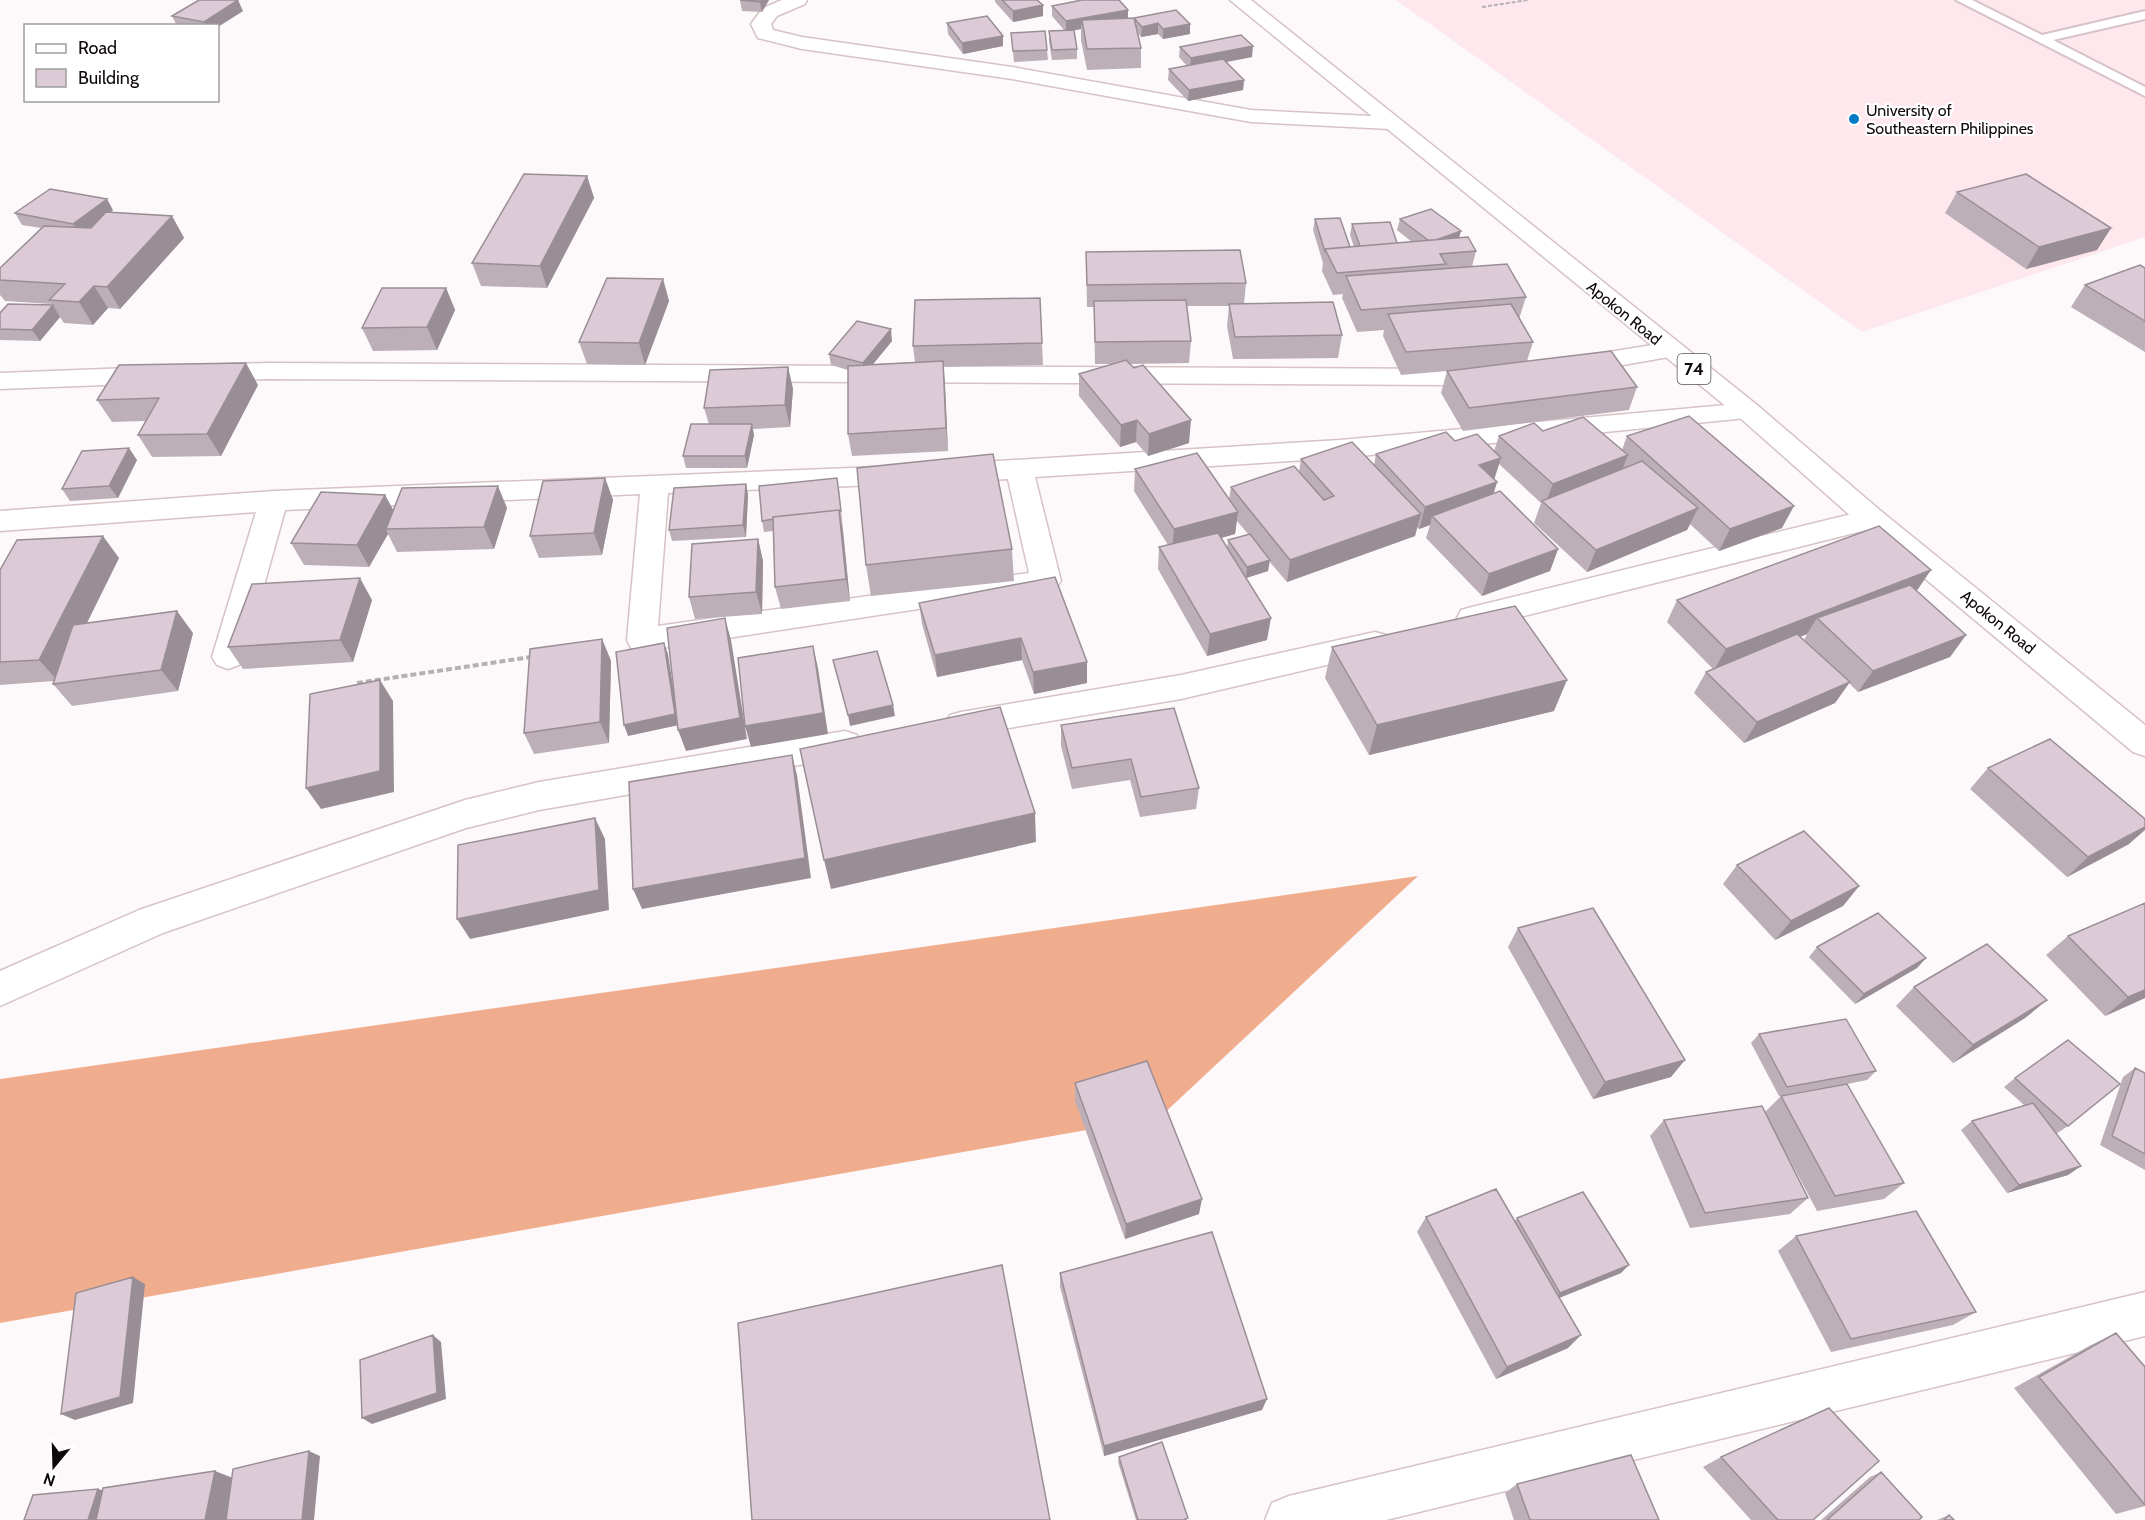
<svg xmlns="http://www.w3.org/2000/svg" width="2145" height="1520" viewBox="0 0 2145 1520" font-family="Cabin,sans-serif">
	<rect width="100%" height="100%" fill="#fdf9fa"/>
	<path fill="#fee7ed" d="M1396,0H2145V237L1862,332Z"/>
	<path fill="#f0ad8e" d="M1418,876L1160,1117L0,1323V1079Z"/>
	<g fill="none" stroke-linecap="round" stroke-linejoin="round">
		<defs>
			<path id="lane" d="M1956,0H1972L2042,35L2145,11V19L2053,40L2145,87V96Z"/>
			<path id="street" d="M782,0H807L805,4L777,16L771,24L773,30L802,37L1012,67L1251,110L1390,117L1397,119L1401,123L1397,127L1390,129L1251,122L1012,79L802,49L758,38L751,24L763,8Z
				M1671,342L1680,345L1684,350L1680,355L1572,374L1563,372L1559,366L1563,360L1572,358Z
				M267,363L1451,369L1490,366L1499,368L1503,374L1499,380L1451,385L267,379L207,381L198,379L194,373L198,367L207,365Z
				M156,367L165,369L169,375L165,381L156,383L0,389V373Z
				M1748,403L1757,405L1761,411L1757,417L1340,458L1035,477L1061,581L1056,588L642,651L631,648L627,640L640,494L285,510L244,657L239,665L228,669L217,665L212,657L256,512L0,531V511L274,491L903,466L913,469L917,475L913,481L903,484L668,493L658,626L1029,573L1008,479L951,482L941,479L937,473L941,467L951,464L1340,440Z
				M1872,509L1882,512L1886,519L1882,526L1472,629L1461,626L1457,618L1461,610L1472,607Z
				M1375,632L1386,635L1390,643L1386,651L1181,699L961,736L950,733L945,724L950,715L961,712L1181,675Z
				M845,731L857,735L861,744L857,753L845,757L539,810L466,828L163,933L0,1006V971L139,910L465,800L539,782Z
				M2145,1292V1336L1386,1520H1265L1272,1503L1289,1496Z"/>
			<path id="highway" d="M1230,0H1251L1757,405L1882,512L2145,725V756L2133,752L1862,526L1739,417Z"/>
		</defs>
		<use href="#lane" stroke="#d6c2c7" stroke-width="4"/>
		<use href="#street" stroke="#d6c2c7" stroke-width="3"/>
		<use href="#highway" stroke="#d6c2c7" stroke-width="3"/>
		<path stroke="#b5b0b2" stroke-width="2" stroke-dasharray="4 2" stroke-linecap="butt" d="M1482,7L1528,0"/>
		<path stroke="#b5b0b2" stroke-width="4" stroke-dasharray="6 3" stroke-linecap="butt" d="M357,683L531,657"/>
		<use href="#lane" fill="#fff" fill-rule="evenodd"/>
		<use href="#street" fill="#fff" fill-rule="evenodd"/>
		<use href="#highway" fill="#fff" fill-rule="evenodd"/>
	</g>
	<path fill="#bdafb8" fill-rule="evenodd" d="M740,0H769L762,12L742,11Z
		M995,0H1037L1043,5V16L1013,22L995,2Z
		M1052,6L1128,10V18L1190,24V34L1163,39L1158,34L1141,37L1138,33L1141,48V68L1087,70L1081,40V29L1074,30L1077,49V59L1052,60L1049,41V31L1064,30L1052,16Z
		M243,11L218,26H177L172,16Z
		M947,23L1003,46L963,54L948,34Z
		M1011,33L1047,50L1048,60L1014,62Z
		M1180,47L1252,57L1226,62L1244,80L1243,90L1188,101L1168,80L1169,69L1187,66L1179,57Z
		M587,176L594,198L547,288L481,286L472,263Z
		M1957,192L2111,228L2097,250L2026,269L1945,213Z
		M113,210L111,212L172,216L184,238L120,309L108,308L93,325L64,323L60,317L40,341L0,340V313L53,305L52,304L5,301L0,295V268L41,228L22,225L15,213Z
		M1315,219L1350,247H1354L1350,235L1352,224L1397,243L1412,242L1397,230L1400,219L1460,238L1476,251L1472,267L1526,297L1519,319L1533,342L1527,361L1637,387L1629,410L1463,431L1441,393L1447,371L1401,375L1383,336L1384,330L1357,332L1342,298L1343,294L1333,295L1322,271L1323,263L1313,230Z
		M1086,252L1246,283L1244,304L1342,335L1338,358L1233,359L1227,326L1229,306H1187L1191,341L1189,363L1130,364L1189,443L1148,456L1136,442L1120,447L1079,396V374L1113,364H1095L1094,307H1087Z
		M2145,268V352L2071,307L2085,285Z
		M663,279L669,301L645,365L587,364L579,342Z
		M446,288L455,310L437,350L373,351L362,328Z
		M892,341L873,364L915,362L913,346L1042,343L1043,365L943,367L948,451L852,456L848,434V370L831,365L829,354Z
		M788,367L793,389L790,427L753,429L754,435L747,468H686L683,456L709,424L704,408Z
		M258,385L221,456L152,457L138,435L145,421L112,422L97,400Z
		M1543,431L1622,450L1627,436L1782,528L1719,551L1690,524L1687,530L1587,572L1534,523L1541,503L1499,464L1494,479L1497,482L1494,493L1558,549L1550,571L1482,596L1426,538L1430,525L1419,529L1417,527L1415,536L1287,582L1269,561L1268,571L1246,578L1267,640L1207,656L1158,569L1159,547L1168,545L1134,491L1135,469L1229,499L1231,487L1299,472L1301,459L1374,465L1376,454L1455,441L1494,451L1499,436ZM1237,521L1248,534L1228,540L1227,548L1221,538L1235,534Z
		M137,460L118,498L70,501L62,489Z
		M605,478L613,500L602,555L539,558L530,536Z
		M746,484L748,495L746,537L672,541L669,530Z
		M839,489L850,601L781,609L775,587L773,531L764,532L762,521Z
		M385,495L393,510L507,508L494,549L397,552L388,534L369,567L304,565L291,543Z
		M758,539L763,561L762,614L695,619L689,597Z
		M1012,549L1014,581L871,596L866,565Z
		M119,558L87,623L193,633L178,691L72,706L53,684L54,681L0,685V570Z
		M1917,591L1966,635L1950,657L1858,692L1849,683L1835,703L1744,743L1694,693L1706,672L1713,669L1667,622L1677,600ZM1807,634L1804,640L1821,656L1800,637Z
		M372,600L353,662L243,669L228,647Z
		M919,603L1087,662V683L1034,694L1022,660L937,677L922,624Z
		M602,639L611,661L609,743L534,754L524,733Z
		M1332,647L1554,711L1369,755L1325,678Z
		M1061,725L1199,788L1196,809L1140,817L1130,780L1072,789L1061,746Z
		M1988,768L2129,844L2067,877L1970,789Z
		M1737,865L1859,886L1843,906L1775,940L1723,884Z
		M2145,903V998L2105,1016L2046,955L2068,936Z
		M1518,928L1671,1077L1593,1099L1508,947Z
		M1817,947L1926,958L1917,968L1855,1004L1809,957Z
		M1914,987L2047,1000L2025,1018L1953,1063L1896,1006Z
		M1759,1034L1876,1071L1867,1080L1847,1084L1904,1183L1884,1199L1817,1211L1783,1147L1808,1198L1790,1214L1690,1228L1650,1136L1664,1120L1765,1112L1781,1096L1842,1084L1779,1096L1751,1043Z
		M2135,1068L2145,1073V1170L2100,1145L2123,1077Z
		M2015,1078L2068,1126L2056,1134L2081,1166L2068,1175L2007,1193L1961,1130L1972,1121L2024,1105L2004,1087Z
		M1075,1083L1199,1214L1125,1239L1075,1101Z
		M1426,1217L1514,1222L1517,1218L1621,1273L1559,1298L1568,1348L1496,1379L1417,1232Z
		M1796,1236L1976,1312L1953,1325L1831,1352L1778,1251Z
		M1060,1273L1262,1410L1104,1456L1060,1287Z
		M2116,1333L2145,1366V1506L2116,1514L2014,1388L2089,1346Z
		M1119,1457L1187,1520H1136L1118,1462Z
		M1721,1457L1813,1520H1751L1703,1467Z
		M1881,1472L1919,1520H1821L1870,1477Z
		M1517,1484L1659,1520H1514L1505,1493Z
		M1949,1515L1954,1520H1937Z"/>
	<path fill="#9a8e96" d="M238,0L243,11L218,27V26H206L204,22Z
		M761,0H769L762,12L760,2Z
		M1043,5V16L1013,22V11Z
		M1128,10V20H1082L1081,29L1066,32V21Z
		M1158,23V34L1141,37L1142,27Z
		M1190,24V34L1163,39V29Z
		M1003,36V46L963,54L962,43Z
		M1253,46L1252,57L1190,69L1191,58Z
		M1244,80L1243,90L1188,101L1189,90Z
		M587,176L594,198L547,288L540,266Z
		M107,199L113,210L80,236L73,224Z
		M172,216L184,238L120,309L107,287Z
		M2111,228L2097,250L2026,269L2039,247Z
		M1461,231L1458,242H1430Z
		M663,279L669,301L645,365L639,343Z
		M94,286L108,308L93,325L79,302Z
		M446,288L455,310L437,350L427,327Z
		M53,305L60,317L40,341L32,330Z
		M891,329L892,341L865,374L863,363Z
		M943,361L945,383L948,451L946,428Z
		M246,363L258,385L221,456L207,434Z
		M788,367L793,389L790,427L785,405Z
		M1137,420L1136,442L1120,447L1121,425Z
		M1191,420L1189,443L1148,456L1149,434Z
		M752,424L754,435L747,468L745,456Z
		M129,448L137,460L118,498L109,486Z
		M1628,455L1619,478L1545,504L1553,484Z
		M1501,458L1494,480L1479,465Z
		M605,478L613,500L602,555L594,533Z
		M1497,482L1490,504L1432,516L1430,525L1419,529L1425,507Z
		M746,484L748,495L746,537L743,525Z
		M498,486L507,508L494,549L484,527Z
		M385,495L397,517L386,529L388,534L369,567L357,545Z
		M1794,506L1782,528L1719,551L1730,529Z
		M1698,508L1687,530L1587,572L1596,550Z
		M839,510L843,532L850,601L846,579Z
		M1238,512L1235,534L1172,552L1174,529Z
		M1421,514L1415,536L1287,582L1290,560Z
		M103,536L119,558L58,681L39,660Z
		M758,539L763,561L762,614L756,592Z
		M1558,549L1550,571L1482,596L1489,574Z
		M1270,560L1268,571L1246,578L1247,567Z
		M1931,570L1916,592L1817,618L1807,634L1714,670L1726,649Z
		M360,578L372,600L353,662L340,640Z
		M177,611L193,633L178,691L161,670Z
		M725,618L731,640L747,739L686,751L678,730Z
		M1271,618L1267,640L1207,656L1210,634Z
		M1966,635L1950,657L1858,692L1873,671Z
		M1021,638L1022,660L937,677L935,655Z
		M602,639L611,661L609,743L600,722Z
		M664,643L668,654L679,725L628,736L624,725Z
		M813,646L818,668L828,734L751,747L745,726Z
		M1087,662V683L1034,694L1033,672Z
		M380,680L393,701L394,792L321,809L306,788Z
		M1567,680L1554,711L1369,755L1377,725Z
		M1850,682L1835,703L1744,743L1757,722Z
		M893,705L895,716L850,726L848,715Z
		M792,755L797,775L811,878L642,909L633,889Z
		M1035,813L1036,842L831,889L824,860Z
		M595,818L605,839L609,910L470,939L457,919Z
		M2145,827V830L2129,844L2067,877L2088,857Z
		M1859,886L1843,906L1775,940L1791,921Z
		M1926,958L1917,968L1855,1004L1864,994Z
		M2145,990V998L2105,1016L2128,997Z
		M2047,1000L2025,1018L1953,1063L1973,1045Z
		M1685,1060L1671,1077L1593,1099L1605,1082Z
		M2081,1166L2068,1175L2007,1193L2019,1185Z
		M1202,1199L1199,1214L1125,1239L1126,1224Z
		M1629,1265L1621,1273L1554,1300L1560,1293Z
		M133,1277L145,1284L133,1403L75,1420L61,1414Z
		M433,1335L441,1342L446,1399L372,1424L362,1418Z
		M1581,1335L1568,1348L1496,1379L1507,1367Z
		M1267,1399L1262,1410L1104,1456V1446Z
		M309,1451L320,1456L314,1520H302Z
		M215,1471L238,1480L231,1520H205Z
		M98,1489L112,1493L103,1520H88Z"/>
	<path fill="#dccbd6" stroke="#9a8e96" stroke-width="1.5" d="M199,0H238L204,22L172,16Z
		M740,0H761L760,2Z
		M1002,0H1037L1043,5L1013,11Z
		M1082,0H1119L1128,10L1066,21L1052,6Z
		M1176,10L1190,24L1163,29L1158,23L1142,27L1134,18Z
		M987,16L1003,36L962,43L947,23Z
		M1134,18L1141,48L1087,49L1082,20Z
		M1074,30L1077,49L1052,50L1049,31Z
		M1045,31L1047,50L1013,51L1011,33Z
		M1241,35L1253,46L1191,58L1180,47Z
		M1223,59L1244,80L1189,90L1169,69Z
		M524,174L587,176L540,266L472,263Z
		M2026,174L2111,228L2039,247L1957,192Z
		M50,189L107,199L73,224L15,213Z
		M1431,209L1461,231L1436,240H1428L1400,219Z
		M106,212L172,216L107,287L94,286L79,302L49,300L65,284L0,280V268L44,226L91,228Z
		M1340,218L1350,247L1325,249V252L1315,219Z
		M1390,222L1397,243L1360,246L1352,224Z
		M1468,237L1476,251L1440,254L1446,264L1337,273L1325,249Z
		M1240,250L1246,283L1087,285L1086,252Z
		M1507,264L1526,297L1361,310L1346,276Z
		M2140,265L2145,268V321L2085,285Z
		M607,278L663,279L639,343L579,342Z
		M382,288H446L427,327L362,328Z
		M1040,298L1042,343L913,346L915,300Z
		M1186,300L1191,341L1095,342L1094,301Z
		M1333,302L1342,335L1235,337L1229,304Z
		M8,304L53,305L32,330L0,329V313Z
		M1511,304L1533,342L1406,352L1388,314Z
		M857,321L891,329L863,363L829,354Z
		M1611,351L1637,387L1469,408L1447,371Z
		M1126,360L1134,368L1143,365L1191,420L1149,434L1137,420L1121,425L1079,374Z
		M943,361L946,428L848,434V366Z
		M246,363L207,434L138,435L159,398L97,400L119,365Z
		M788,367L785,405L704,408L710,370Z
		M1689,416L1794,506L1730,529L1627,436Z
		M1583,417L1628,455L1553,484L1499,436L1534,423L1543,431Z
		M691,424H752L745,456H683Z
		M1446,432L1455,441L1477,434L1501,458L1479,465L1497,482L1425,507L1376,454Z
		M1352,442L1421,514L1290,560L1231,487L1294,466L1324,500L1334,496L1301,459Z
		M129,448L109,486L62,489L82,451Z
		M1197,453L1238,512L1174,529L1135,469Z
		M993,454L1012,549L866,565L857,468Z
		M1642,461L1698,508L1596,550L1542,501Z
		M605,478L594,533L530,536L543,481Z
		M837,478L841,511H840L839,510L773,517V519L762,521L759,486Z
		M746,484L743,525L669,530L674,488Z
		M498,486L484,527L386,529L402,488Z
		M1500,491L1558,549L1489,574L1432,516Z
		M321,492L385,495L357,545L291,543Z
		M839,510L846,579L775,587L773,517Z
		M1879,526L1931,570L1726,649L1677,600Z
		M1218,533L1271,618L1210,634L1159,547Z
		M1250,534L1270,560L1247,567L1228,540Z
		M103,536L39,660L0,662V570L17,540Z
		M758,539L756,592L689,597L692,544Z
		M1055,577L1087,662L1033,672L1021,638L935,655L919,603Z
		M360,578L340,640L228,647L252,584Z
		M1910,585L1966,635L1873,671L1817,618Z
		M1515,606L1567,680L1377,725L1332,647Z
		M177,611L161,670L53,684L73,625Z
		M725,618L740,718L678,730L667,628Z
		M1797,634L1850,682L1757,722L1706,672Z
		M602,639L600,722L524,733L530,649Z
		M664,643L675,714L624,725L616,652Z
		M813,646L823,713L745,726L738,658Z
		M877,651L893,705L848,715L833,660Z
		M380,680V771L306,788L310,694Z
		M1000,707L1035,813L824,860L800,749Z
		M1174,708L1199,788L1141,797L1131,759L1072,768L1061,725Z
		M2050,739L2145,819V827L2088,857L1988,768Z
		M792,755L805,858L633,889L629,782Z
		M595,818L599,890L457,919L458,845Z
		M1804,831L1859,886L1791,921L1737,865Z
		M2145,903V990L2128,997L2068,936Z
		M1593,908L1685,1060L1605,1082L1518,928Z
		M1878,913L1926,958L1864,994L1817,947Z
		M1987,944L2047,1000L1973,1045L1914,987Z
		M1846,1019L1876,1071L1787,1087L1759,1034Z
		M2068,1040L2120,1084L2068,1126L2015,1078Z
		M1147,1061L1202,1199L1126,1224L1075,1083Z
		M2135,1068L2145,1073V1154L2112,1136Z
		M1847,1084L1904,1183L1835,1196L1781,1096Z
		M2033,1103L2081,1166L2019,1185L1972,1121Z
		M1762,1106L1808,1198L1705,1213L1664,1120Z
		M1496,1189L1581,1335L1507,1367L1426,1217Z
		M1583,1192L1629,1265L1560,1293L1517,1218Z
		M1916,1211L1976,1312L1851,1339L1796,1236Z
		M1212,1232L1267,1399L1104,1446L1060,1273Z
		M1002,1265L1050,1520H752L738,1323Z
		M133,1277L120,1397L61,1414L76,1293Z
		M2116,1333L2145,1367V1505L2039,1377Z
		M433,1335L437,1393L362,1418L360,1360Z
		M1829,1408L1879,1461L1813,1520H1778L1721,1457Z
		M1162,1442L1188,1518L1183,1520H1138L1119,1457Z
		M309,1451L302,1520H226L233,1469Z
		M1631,1455L1659,1520H1530L1517,1484Z
		M215,1471L205,1520H96L103,1488Z
		M1881,1472L1922,1517L1919,1520H1827Z
		M98,1489L88,1520H24L33,1495Z
		M1949,1515L1954,1520H1944Z"/>
	<circle fill="#037ac4" stroke="#fff" stroke-width="2" cx="1854" cy="119" r="6"/>
	<g text-anchor="middle" dominant-baseline="central" stroke-width="4.5" stroke-linejoin="round" paint-order="stroke">
		<g font-size="16" fill="#10090b" stroke="#fff" text-anchor="start">
			<text x="1866" y="110">University of<tspan x="1866" dy="18">Southeastern Philippines</tspan></text>
		</g>
		<g font-size="16" fill="#10090b" stroke="#fff">
			<text transform="translate(1624 313) rotate(39)">Apokon Road</text>
			<text transform="translate(1998 622) rotate(39)">Apokon Road</text>
		</g>
		<rect fill="#fff" stroke="#585354" stroke-width="1.5" x="1677.5" y="354" width="33" height="30" rx="4.5"/>
		<g font-size="18" font-weight="bold" fill="#10090b">
			<text x="1694" y="369">74</text>
		</g>
	</g>
	<rect x="24" y="24" width="195" height="78" fill="#ffffff" stroke="#9f9d9d" stroke-width="1.5"/>
	<rect x="36" y="44" width="30" height="9" fill="#ffffff" stroke="#9f9d9d" stroke-width="1.5"/>
	<text x="78" y="54" font-size="18" fill="#10090b">Road</text>
	<rect x="36" y="69" width="30" height="18" fill="#dccbd6" stroke="#9f9d9d" stroke-width="1.5"/>
	<text x="78" y="84" font-size="18" fill="#10090b">Building</text>
	<g transform="translate(54 1466) rotate(199)" stroke="#ffffff" stroke-width="4.5" paint-order="stroke">
	<path d="M0-4.5L10 22L0 15L-10 22Z" fill="#10090b"/>
	<text y="-9" font-size="16" font-weight="bold" text-anchor="middle" fill="#10090b">N</text>
	</g>
</svg>
